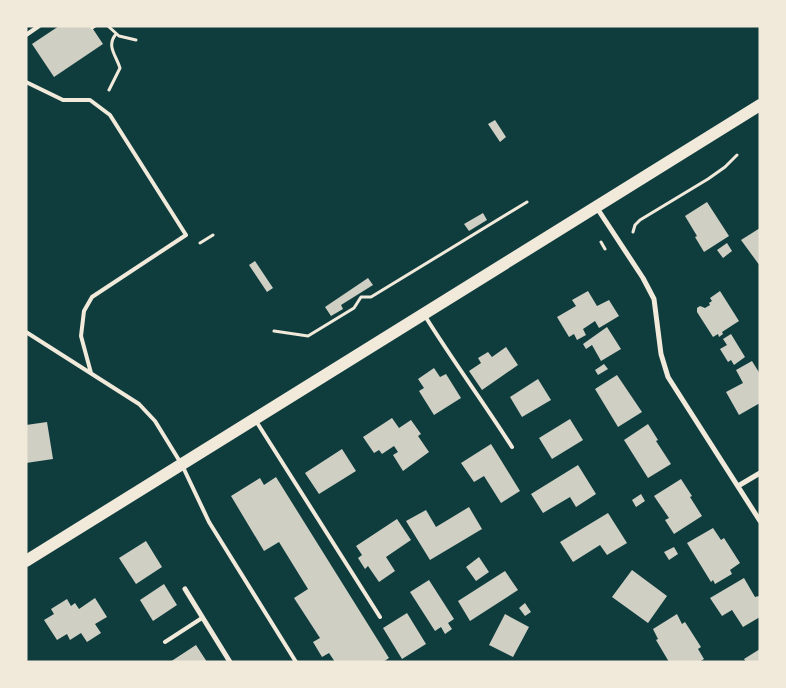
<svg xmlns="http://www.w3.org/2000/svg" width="786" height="688" viewBox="0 0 786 688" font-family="'Titillium Web',sans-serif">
	<rect width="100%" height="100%" fill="#0f3d3e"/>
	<path fill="#cfcfc3" d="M59,26H91L103,44L54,77L32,44Z
		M495,120L506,137L500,142L488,124Z
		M707,202L729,236L704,252L695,237L697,236L685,216Z
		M483,213L487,220L469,231L464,224Z
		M760,228V266L741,240Z
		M727,243L732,251L723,258L717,250Z
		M255,261L273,288L267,292L249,265Z
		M368,278L373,285L341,305L343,309L331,316L325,307Z
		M588,291L597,306L609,300L619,316L599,328L595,321L583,329L586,335L577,340L574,334L569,337L557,317L576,306L572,300Z
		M720,291L739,321L722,332L723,334L719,337L718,334L713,337L697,312V308L700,306L705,308L710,305L709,303L712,301L710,298Z
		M607,327L621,349L601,361L592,345L586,349L583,344Z
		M731,334L745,357L734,365L731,360L728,362L720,349L727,345L723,339Z
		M506,347L518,365L482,390L469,371L481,363L478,358L488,352L492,357Z
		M752,361L760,374V403L739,415L726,392L743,383L736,370Z
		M604,364L608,369L598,375L595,370Z
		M434,368L440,377L446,374L461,398L434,415L419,391L424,388L418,379Z
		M617,375L642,412L618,427L595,389Z
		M538,379L551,400L522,417L510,397Z
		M392,418L399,428L411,420L421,434L418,436L429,452L403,471L393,455L398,452L394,446L382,454L379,450L374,453L363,437Z
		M570,419L583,440L552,459L539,438Z
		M47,422L53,459L26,463V425Z
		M648,424L658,440L656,441L671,464L648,478L624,440Z
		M491,444L520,491L501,503L484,476L474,482L461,463Z
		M342,449L356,471L319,494L305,473Z
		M578,465L596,494L576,507L570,497L543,513L531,494Z
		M276,477L389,658L383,662H335L329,653L322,657L313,642L320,638L294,598L308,589L279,542L264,551L231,496L260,478L264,485Z
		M681,479L692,496L690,497L702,516L674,534L665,520L669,518L654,496Z
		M641,494L645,501L636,507L632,500Z
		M469,507L482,529L430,560L406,521L426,510L436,527Z
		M608,513L627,543L607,555L600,545L573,562L560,542Z
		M397,519L411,540L386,557L395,571L379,582L368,566L365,569L358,558L362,555L356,546Z
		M713,528L721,540L724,538L740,563L730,570L732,574L715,584L713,580L711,582L687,543Z
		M146,541L162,567L136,584L119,558Z
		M674,547L678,554L669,560L664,552Z
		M479,557L489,572L476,581L466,567Z
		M632,570L667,596L648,623L612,597Z
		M505,571L518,590L470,621L458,601Z
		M744,578L755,597L759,596L760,597V617L743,627L732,610L722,616L710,598Z
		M429,580L454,619L448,623L452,629L445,634L441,627L435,631L410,592Z
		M164,584L177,605L153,621L140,600Z
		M95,598L107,617L95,624L101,633L87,642L81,633L70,640L67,634L57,640L44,620L54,614L51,609L67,599L71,606L75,603L79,609Z
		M525,603L531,612L525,616L519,608Z
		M407,613L426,644L402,659L383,628Z
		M505,614L529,627L513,657L489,645Z
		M677,614L682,624L685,622L701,647L698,649L704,659L699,662H669L656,640L658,639L653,629Z
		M196,645L207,662H170Z
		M760,649V662H746L744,659Z"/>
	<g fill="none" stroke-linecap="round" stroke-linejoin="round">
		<path stroke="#f1e9da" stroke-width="3" d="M108,26L119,36L136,40
			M92,28L95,26
			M109,90L120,68C116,55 106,46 116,34
			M633,232L635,225L640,220L708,179L725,167L737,155
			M601,242L605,249
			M200,243L213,235
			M274,331L308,336L354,308L361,297H371L527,202"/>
		<path stroke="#f1e9da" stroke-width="4" d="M26,82L63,100H90L110,115L186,235L92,297L84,311L81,336L91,373
			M425,316C453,361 484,403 512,447
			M26,332L139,404L155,421L182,465L209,522L296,662
			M256,421L380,617
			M165,642L202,618"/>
		<path stroke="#f1e9da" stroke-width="4.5" d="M26,35L39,26"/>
		<path stroke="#f1e9da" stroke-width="5" d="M597,208L643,278L654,299L661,354L668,377L760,521
			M738,486L760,473
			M185,589L230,662"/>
		<path stroke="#f1e9da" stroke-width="12" d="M26,561L760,105"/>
	</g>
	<rect width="786" height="688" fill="none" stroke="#f1e9da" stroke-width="55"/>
</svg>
